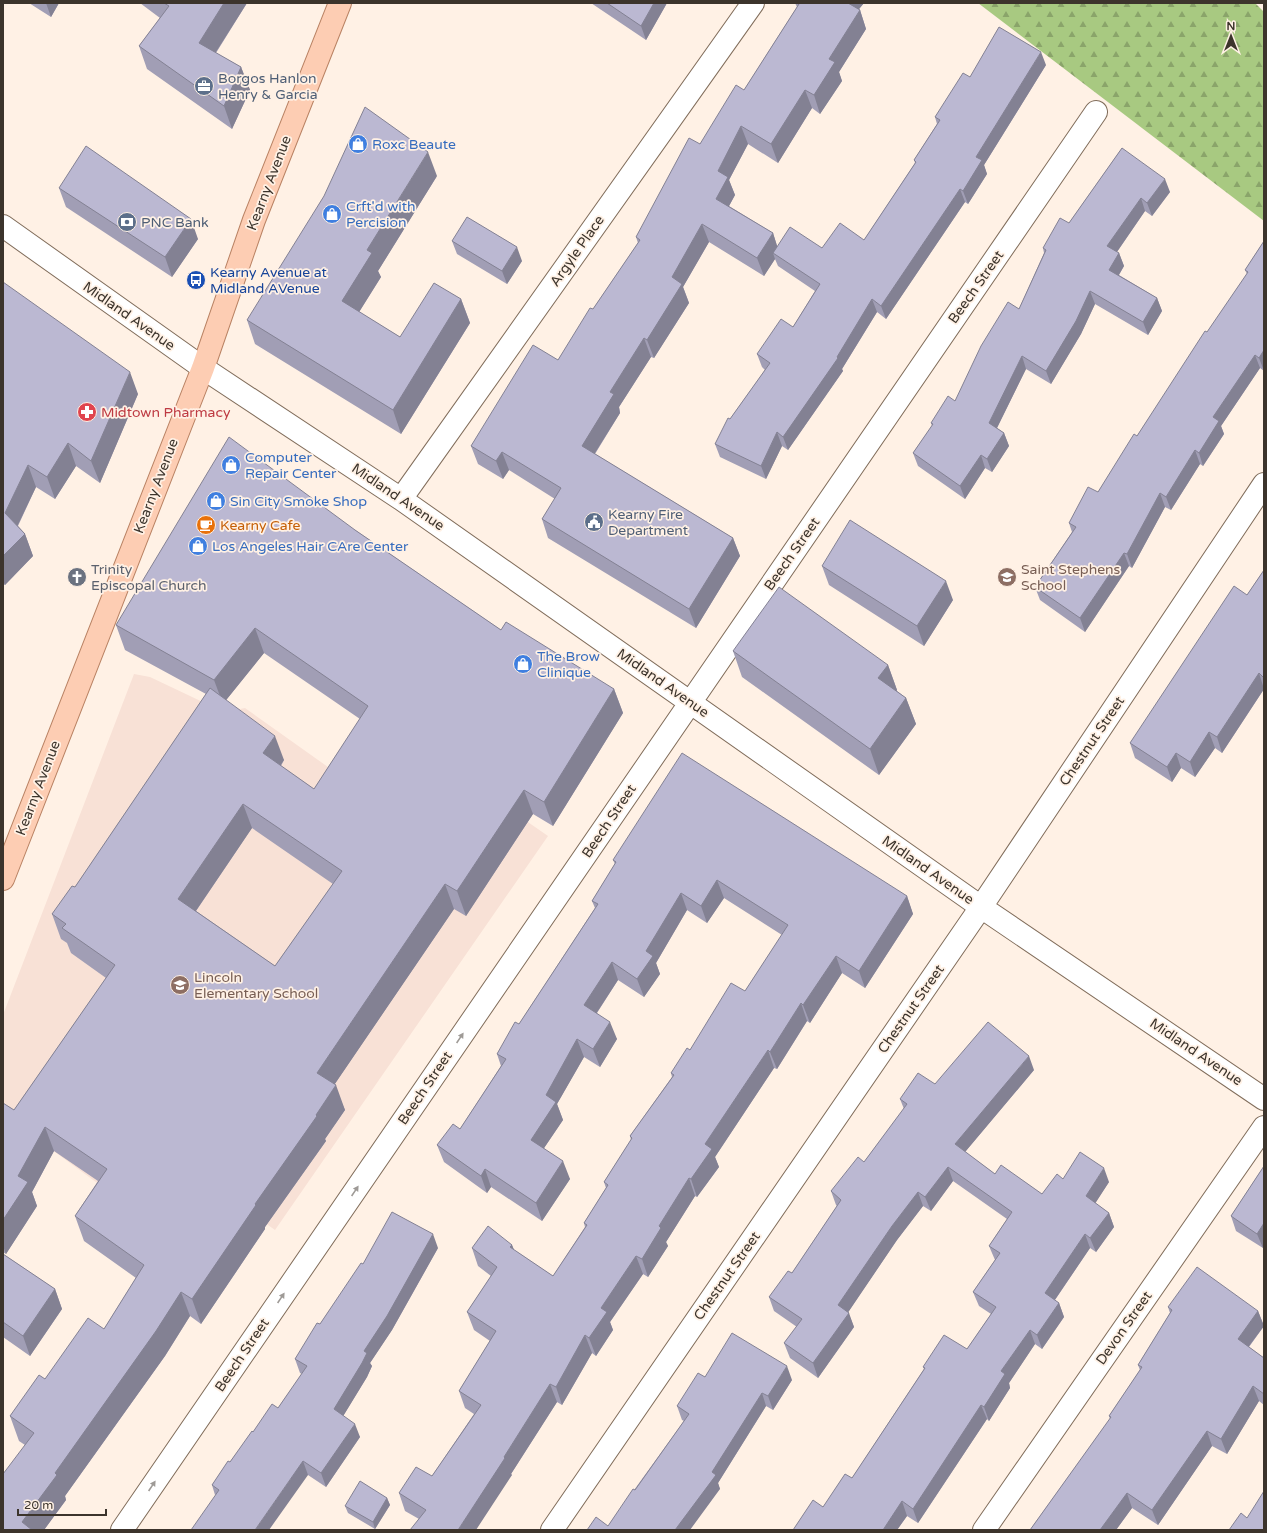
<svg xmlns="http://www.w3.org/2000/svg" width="1267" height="1533" viewBox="0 0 1267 1533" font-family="'Varela Round',sans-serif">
	<defs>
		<pattern id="forest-firs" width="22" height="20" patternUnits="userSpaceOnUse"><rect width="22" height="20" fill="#a8c981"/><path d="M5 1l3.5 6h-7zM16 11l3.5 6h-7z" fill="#8aa46a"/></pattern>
	</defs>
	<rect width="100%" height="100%" fill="#fff1e5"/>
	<path fill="#f8e1d6" d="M134,674L150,677L209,705L240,709L245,708L342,777L467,780L548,836L275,1230L194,1172L100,1185L3,1114V1015Z"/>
	<path fill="url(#forest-firs)" d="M978,3H1255L1264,12V221Z"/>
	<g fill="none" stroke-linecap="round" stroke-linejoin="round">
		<defs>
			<path id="minor" d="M3,226L203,368L401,499L981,907L1264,1099
				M401,499L753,3
				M122,1530L1096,112
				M552,1530L981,907L1264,484
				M984,1530L1264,1127"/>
			<path id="major" d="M3,879L203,368L254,220L340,3"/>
		</defs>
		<use href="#minor" stroke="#816d5b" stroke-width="24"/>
		<use href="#major" stroke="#b98263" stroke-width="24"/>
		<use href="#minor" stroke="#fff" stroke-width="22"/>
		<use href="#major" stroke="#fdcdb3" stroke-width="22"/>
	</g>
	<path fill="#a19eb5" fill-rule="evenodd" d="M29,3H59L51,17Z
		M140,3H247L216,53L241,67L250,90L232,129L147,69L139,46L160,18Z
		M591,3H667L646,40Z
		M795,3H864L858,10H860L866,29L839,72L842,81L820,114L812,108L778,163L748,144L729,180L735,195L729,206L773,233L777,246L822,248L864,240L915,163L914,160L937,124L935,117L970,77L1046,65L984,165L987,174L968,204L965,202L886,319L877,312L842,369L843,371L788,450L782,446L766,479L720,457L715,444L730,419L765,370L762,367L757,354L793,327L815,291L778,266L775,259L764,276L709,242L683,287L689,303L654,358L651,357L619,407L620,413L595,454L733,538L740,556L696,628L548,538L542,519L555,499L509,470L503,479L478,464L471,446L558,360L593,309L638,243L636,237L700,144L744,90L797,7Z
		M1122,148L1170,192L1152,216L1145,211L1117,252L1119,253L1124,266L1119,275L1157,298L1162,311L1148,335L1095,304L1081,334L1051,384L1026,369L997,428L1004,433L1009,446L992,472L985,468L965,499L918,466L913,453L932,426L931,423L955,401L1019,309L1044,253L1043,248L1069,223Z
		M437,176L378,271L381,277L359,312L400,337L461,299L470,323L401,434L255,344L247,320Z
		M59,188L198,239L172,277L66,207Z
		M452,241L522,261L507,284L457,254Z
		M1264,241V371L1260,368L1221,426L1224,434L1203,466L1200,464L1171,510L1165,507L1132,568L1129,566L1085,632L1040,600L1035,587L1072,532L1069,523L1098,492L1137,436L1247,274L1245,270Z
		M3,282L138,394L100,483L76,466L55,499L36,487L18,526L25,534L33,556L5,585L3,584Z
		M355,530L501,630L614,689L623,713L553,826L533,814L466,916L454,909L334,1085L345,1110L325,1139L326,1141L265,1227V1229L201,1324L190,1316L165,1356L65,1496L66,1500L44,1530H3L25,1445L19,1441L10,1416L45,1379L104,1329L136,1278L84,1241L75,1216L98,1181L54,1151L32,1192L37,1206L6,1254L3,1252V1103L14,1110L106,978L71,953L67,943L61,939L52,914L75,887L206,694L125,650L116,625ZM264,653L360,719L314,789L281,766L284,760L226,700ZM252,828L333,884L275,966L196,911Z
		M822,566L953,600L924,646L829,585Z
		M1264,570V689L1222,753L1215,748L1195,777L1181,768L1172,782L1135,758L1130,743L1247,595Z
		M733,651L888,665L897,690V691L906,698L916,724L879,775L742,677Z
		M613,860L907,896L913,914L865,988L842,973L810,1023L807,1021L777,1069L774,1068L715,1157L719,1167L697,1197L695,1196L666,1242L668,1246L648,1277L643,1274L610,1322L613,1330L596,1356L592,1353L562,1405L557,1402L511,1474L512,1475L419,1519L405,1511L399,1493L432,1476L474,1414L465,1408L459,1391L490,1341L474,1330L467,1312L491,1276L478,1266L472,1248L512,1245L514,1250L553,1276L585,1227L584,1223L606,1188L604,1182L631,1140L630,1136L672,1077L671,1073L690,1050L745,991L782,935L724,898L707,923L687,910L656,963L660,974L644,997L618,980L597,1013L617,1039L600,1067L584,1057L557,1104L563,1120L544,1148L570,1179L542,1221L491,1187L487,1193L444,1162L437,1145L460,1129L501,1066L497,1054L519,1024L595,908L592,901L615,864Z
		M1034,1070L965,1152L995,1174L1042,1194L1063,1179L1109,1182L1095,1203L1109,1213L1114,1227L1096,1252L1090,1248L1055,1300L1059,1303L1064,1317L1042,1349L1035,1344L1009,1383L1010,1388L989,1421L987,1419L918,1523L907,1516L897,1530H793L823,1507L852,1478L924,1369L923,1367L967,1349L991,1314L979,1306L973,1292L995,1260L989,1246L1007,1219L953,1181L931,1211L923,1206L897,1240L848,1312L854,1327L818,1378L790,1358L784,1343L797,1327L774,1311L769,1297L792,1273L837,1206L836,1205L831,1191L864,1162L904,1109L900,1099L935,1084Z
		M1264,1166L1263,1248L1236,1231L1231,1216Z
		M438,1248L392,1330L370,1363L372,1366L367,1377L343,1416L360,1437L326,1487L308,1475L215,1495L212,1485L253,1432L278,1408L302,1374L300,1373L295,1359L363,1264Z
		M3,1254L55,1289L62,1309L30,1356L3,1337Z
		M1168,1307L1258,1311L1264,1326L1249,1347L1264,1358V1405L1259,1401L1227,1454L1212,1446L1158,1525L1132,1508L1116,1530H1030L1110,1419L1109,1416L1140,1370L1138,1365L1170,1313Z
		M705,1377L792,1380L773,1410L766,1406L718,1483L720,1489L608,1526L684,1421L682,1420L677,1406Z
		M387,1498L390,1505L375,1529L348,1513L345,1506Z"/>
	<path fill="#838193" d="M46,3H59L51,17Z
		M224,3H247L207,66L199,43Z
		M654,3H667L646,40L641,26Z
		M845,3H864L851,19Z
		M860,10L866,29L839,72L842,81L820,114L814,95L829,59Z
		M1041,52L1046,65L984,165L987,174L968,204L963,191L976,157Z
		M241,67L250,90L232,129L224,106Z
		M805,90L812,108L778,163L771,144Z
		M741,126L748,144L729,180L735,195L723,217L716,199L718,171Z
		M428,152L437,176L378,271L381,277L351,325L342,301L367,250Z
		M1165,179L1170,192L1152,216L1147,203Z
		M960,189L965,202L886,319L881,306Z
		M1141,198L1145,211L1112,259L1107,246Z
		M191,219L198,239L172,277L165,257Z
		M702,224L709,242L683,287L689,303L654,358L647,340L672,277Z
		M773,233L779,252L773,253L775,259L764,276L757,258Z
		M517,247L522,261L507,284L502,271Z
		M1119,253L1124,266L1114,283L1109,270Z
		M1090,291L1095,304L1081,334L1051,384L1046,371Z
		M1157,298L1162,311L1148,335L1143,322Z
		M461,299L470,323L401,434L393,410Z
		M872,299L877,312L842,369L843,371L788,450L783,437L837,357Z
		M644,338L651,357L619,407L620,413L588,464L582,446L610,392Z
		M1264,350V371L1259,358Z
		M1255,355L1260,368L1221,426L1224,434L1203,466L1199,453L1213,417Z
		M1022,356L1026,369L993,436L989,423Z
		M130,372L138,394L100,483L91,461Z
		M777,432L782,446L766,479L761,466Z
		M1004,433L1009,446L992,472L987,459Z
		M68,443L76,466L55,499L47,477Z
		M1195,450L1200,464L1171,510L1166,497Z
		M502,452L509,470L503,479L496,461Z
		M981,455L985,468L965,499L960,486Z
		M28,465L36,487L13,535L5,513Z
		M1160,493L1165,507L1132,568L1127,554Z
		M25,534L33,556L5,585L3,581V556Z
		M733,538L740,556L696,628L689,609Z
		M1124,553L1129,566L1085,632L1080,618Z
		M946,581L953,600L924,646L917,626Z
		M255,628L264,653L223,704L214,680Z
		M888,665L897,690L887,704L878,678Z
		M1259,673L1264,689L1222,753L1217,737Z
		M614,689L623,713L553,826L544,802Z
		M906,698L916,724L879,775L870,749Z
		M1209,732L1215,748L1195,777L1190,762Z
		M275,736L284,760L272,778L263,753Z
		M1176,753L1181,768L1172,782L1167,767Z
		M524,790L533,814L466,916L457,891Z
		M243,804L252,828L187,924L178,899Z
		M717,880L724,898L707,923L701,906Z
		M445,884L454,909L326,1097L317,1073Z
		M681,893L687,910L656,963L660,974L644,997L637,979L646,951Z
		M907,896L913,914L865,988L859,971Z
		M836,956L842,973L810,1023L803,1005Z
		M612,962L618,980L590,1023L584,1005Z
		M801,1003L807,1021L777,1069L770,1052Z
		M610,1022L617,1039L600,1067L593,1049Z
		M577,1039L584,1057L557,1104L563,1120L538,1157L531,1140L546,1095Z
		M768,1050L774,1068L715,1157L719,1167L697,1197L691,1179L705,1144Z
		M1029,1056L1034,1070L960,1158L955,1144Z
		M336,1085L345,1110L325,1139L326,1141L265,1227V1229L201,1324L192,1299L255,1204Z
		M45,1127L54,1151L32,1192L37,1206L6,1254L3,1246V1220L18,1176Z
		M563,1161L570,1179L542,1221L536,1203Z
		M948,1167L953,1181L931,1211L925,1197Z
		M1104,1168L1109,1182L1091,1210L1086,1196Z
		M485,1169L491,1187L487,1193L481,1176Z
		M689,1178L695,1196L666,1242L668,1246L648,1277L642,1259L659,1226Z
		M918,1192L923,1206L897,1240L843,1320L838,1305L892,1226Z
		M1109,1213L1114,1227L1096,1252L1090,1238Z
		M1264,1223V1246L1263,1248L1257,1234Z
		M433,1234L438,1248L392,1330L370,1363L372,1366L367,1377L339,1423L334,1409L364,1351Z
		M1085,1234L1090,1248L1050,1307L1045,1293Z
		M512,1245L519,1262L510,1247Z
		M636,1256L643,1274L610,1322L613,1330L596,1356L589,1338L601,1308Z
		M55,1289L62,1309L30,1356L23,1336Z
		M181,1292L190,1316L165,1356L65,1496L66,1500L44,1530H25L22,1522L55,1473Z
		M1059,1303L1064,1317L1042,1349L1037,1335Z
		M1258,1311L1264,1326L1243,1354L1238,1339Z
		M849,1313L854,1327L818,1378L813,1363Z
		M1030,1330L1035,1344L1009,1383L1010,1388L989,1421L984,1407L1001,1371Z
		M585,1335L592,1353L562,1405L556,1387Z
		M787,1366L792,1380L773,1410L768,1396Z
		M550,1384L557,1402L511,1474L512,1475L476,1530H458Z
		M1253,1386L1259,1401L1227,1454L1221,1439Z
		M762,1393L766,1406L718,1483L720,1489L690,1530H675Z
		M981,1405L987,1419L918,1523L913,1509Z
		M355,1424L360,1437L326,1487L321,1473Z
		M1207,1431L1212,1446L1158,1525L1152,1510Z
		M303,1461L308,1475L269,1530H255Z
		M1127,1493L1132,1508L1116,1530H1100Z
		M387,1498L390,1505L375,1529L373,1522Z
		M902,1501L907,1516L897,1530H883Z"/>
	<path fill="#bbb8d2" stroke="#838193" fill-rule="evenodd" d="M164,3H224L199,43L241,67L224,106L139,46L169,6Z
		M607,3H654L641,26Z
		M797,3H848L860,10L829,59L835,62L814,95L805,90L771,144L741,126L718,171L728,177L716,199L773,233L757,258L702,224L672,277L682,284L647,340L644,338L610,392L614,394L582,446L733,538L689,609L542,519L561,488L502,452L496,461L471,446L533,345L558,360L590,308L593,309L640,240L636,237L689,138L700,144L736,85L744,90L799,4Z
		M999,27L1041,52L976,157L982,160L963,191L960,189L881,306L872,299L837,357L838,358L783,437L777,432L761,466L715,444L728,418L730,419L770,363L757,354L781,319L793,327L820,284L773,253L790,227L822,248L840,223L864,240L916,162L914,160L940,120L935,117L963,73L970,77Z
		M365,107L428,152L367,250L372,253L342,301L400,337L434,283L461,299L393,410L247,320L324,196Z
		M86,146L191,219L165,257L59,188Z
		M1122,148L1165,179L1147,203L1141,198L1107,246L1119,253L1109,270L1157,298L1143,322L1090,291L1076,321L1046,371L1022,356L989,423L1004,433L987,459L981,455L960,486L913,453L933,424L931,423L948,396L955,401L981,346L1008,302L1019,309L1046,250L1043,248L1060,218L1069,223Z
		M467,217L517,247L502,271L452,241Z
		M1264,241V350L1259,358L1255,355L1213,417L1219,421L1199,453L1195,450L1166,497L1160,493L1127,554L1124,553L1080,618L1035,587L1076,527L1069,523L1088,487L1098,492L1134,434L1137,436L1205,331L1207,332L1248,272L1245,270Z
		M3,282L130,372L91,461L68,443L47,477L28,465L5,513L25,534L3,556Z
		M229,437L355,530L501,630L506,622L614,689L544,802L524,790L457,891L445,884L317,1073L336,1085L316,1115L317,1116L255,1204L256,1205L192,1299L181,1292L156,1331L55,1473L57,1475L22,1522L32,1530H3V1474L34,1433L10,1416L39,1375L45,1379L88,1318L104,1329L144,1265L75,1216L107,1169L45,1127L18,1176L28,1182L3,1220V1103L14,1110L115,965L62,928L66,924L52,914L72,886L75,887L210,688L275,736L263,753L314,789L368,706L255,628L214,680L116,625ZM243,804L342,871L275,966L178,899Z
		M850,520L946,581L917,626L822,566Z
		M1264,570V678L1259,673L1217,737L1209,732L1190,762L1176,753L1167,767L1130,743L1234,586L1247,595Z
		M779,587L888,665L878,678L906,698L870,749L733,651Z
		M682,753L907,896L859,971L836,956L803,1005L801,1003L770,1052L768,1050L705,1144L712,1149L691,1179L689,1178L659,1226L661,1228L642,1259L636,1256L601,1308L607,1312L589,1338L585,1335L556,1387L550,1384L504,1457L505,1458L458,1530H410L426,1510L399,1493L416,1467L432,1476L481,1405L459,1391L496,1331L467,1312L497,1267L472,1248L488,1226L512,1245L510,1247L553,1276L587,1225L584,1223L608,1185L604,1182L632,1138L630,1136L674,1075L671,1073L687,1048L690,1050L731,983L745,991L788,925L717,880L701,906L681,893L646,951L653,956L637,979L612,962L584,1005L610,1022L593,1049L577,1039L546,1095L556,1102L531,1140L563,1161L536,1203L485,1169L481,1176L437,1145L453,1124L460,1129L506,1059L497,1054L515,1022L519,1024L598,904L592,901L616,862L613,860Z
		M988,1022L1029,1056L955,1144L995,1174L1001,1165L1042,1194L1057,1174L1063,1179L1080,1152L1104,1168L1086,1196L1109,1213L1090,1238L1085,1234L1045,1293L1059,1303L1037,1335L1030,1330L1001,1371L1005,1374L984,1407L981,1405L913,1509L902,1501L883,1530H793L813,1500L823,1507L845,1474L852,1478L925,1368L923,1367L944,1335L967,1349L996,1307L973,1292L1000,1253L989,1246L1012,1212L948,1167L925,1197L918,1192L892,1226L838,1305L849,1313L813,1363L784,1343L802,1319L769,1297L788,1271L792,1273L841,1200L831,1191L858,1157L864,1162L907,1104L900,1099L918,1073L935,1084Z
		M1264,1166V1223L1257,1234L1231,1216Z
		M392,1212L433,1234L387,1316L364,1351L367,1353L362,1363L334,1409L355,1424L321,1473L303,1461L255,1530H191L219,1490L212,1485L228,1461L230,1462L252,1431L253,1432L272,1404L278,1408L307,1366L295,1359L317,1323L320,1324L361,1263L363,1264Z
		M3,1254L55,1289L23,1336L3,1322Z
		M1197,1267L1258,1311L1238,1339L1264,1358V1394L1253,1386L1221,1439L1207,1431L1152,1510L1127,1493L1100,1530H1030L1111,1417L1109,1416L1142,1367L1138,1365L1172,1310L1168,1307Z
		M732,1333L787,1366L768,1396L762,1393L712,1472L716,1475L675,1530H587L596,1517L608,1526L633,1489L635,1490L689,1414L677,1406L698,1373L705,1377Z
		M360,1481L387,1498L373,1522L345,1506Z
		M1264,1491V1530H1229L1241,1513L1247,1518Z"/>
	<defs><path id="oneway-solid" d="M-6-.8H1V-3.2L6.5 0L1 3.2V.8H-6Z"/></defs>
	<g fill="#9e9a96">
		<use href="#oneway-solid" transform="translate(460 1038) rotate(-56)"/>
		<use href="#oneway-solid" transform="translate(355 1191) rotate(-56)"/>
		<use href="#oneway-solid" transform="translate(281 1298) rotate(-56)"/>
		<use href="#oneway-solid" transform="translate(152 1486) rotate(-56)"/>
	</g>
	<defs>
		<symbol id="office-disc" viewBox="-11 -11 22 22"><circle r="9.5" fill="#5c6f8a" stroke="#fff1e5"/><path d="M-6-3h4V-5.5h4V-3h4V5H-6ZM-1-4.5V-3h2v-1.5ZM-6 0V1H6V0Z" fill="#fff"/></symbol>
		<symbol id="shop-disc" viewBox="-11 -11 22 22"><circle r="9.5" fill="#3f7fe0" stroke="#fff1e5"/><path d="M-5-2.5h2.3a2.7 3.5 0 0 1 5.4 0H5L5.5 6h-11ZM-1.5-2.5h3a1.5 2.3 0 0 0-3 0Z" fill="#fff"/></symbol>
		<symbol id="bank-disc" viewBox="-11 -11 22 22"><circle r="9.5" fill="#5c6f8a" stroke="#fff1e5"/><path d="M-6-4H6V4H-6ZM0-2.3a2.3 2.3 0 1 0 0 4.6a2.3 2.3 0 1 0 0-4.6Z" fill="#fff"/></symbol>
		<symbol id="bus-disc" viewBox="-11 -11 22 22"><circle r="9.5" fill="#1a4fb4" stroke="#fff1e5"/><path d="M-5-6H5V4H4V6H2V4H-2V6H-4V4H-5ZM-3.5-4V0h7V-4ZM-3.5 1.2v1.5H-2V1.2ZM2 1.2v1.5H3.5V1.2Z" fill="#fff"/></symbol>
		<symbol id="pharmacy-disc" viewBox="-11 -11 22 22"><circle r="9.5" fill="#e0444e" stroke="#fff1e5"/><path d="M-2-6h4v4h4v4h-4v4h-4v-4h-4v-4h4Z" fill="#fff"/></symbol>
		<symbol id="civic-disc" viewBox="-11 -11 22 22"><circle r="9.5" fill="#5c6f8a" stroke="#fff1e5"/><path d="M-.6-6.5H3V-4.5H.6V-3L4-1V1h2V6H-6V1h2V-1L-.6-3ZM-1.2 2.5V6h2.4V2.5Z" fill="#fff"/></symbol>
		<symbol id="cafe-disc" viewBox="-11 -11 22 22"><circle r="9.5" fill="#e8710a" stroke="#fff1e5"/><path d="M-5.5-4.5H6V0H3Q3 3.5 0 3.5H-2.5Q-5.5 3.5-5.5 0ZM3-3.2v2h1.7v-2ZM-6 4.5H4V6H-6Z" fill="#fff"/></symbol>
		<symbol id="church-disc" viewBox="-11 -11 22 22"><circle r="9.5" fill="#6b7280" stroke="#fff1e5"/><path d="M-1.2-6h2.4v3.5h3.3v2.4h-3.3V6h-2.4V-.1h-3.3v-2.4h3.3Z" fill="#fff"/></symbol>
		<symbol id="school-disc" viewBox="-11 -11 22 22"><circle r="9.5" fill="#8d6e63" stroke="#fff1e5"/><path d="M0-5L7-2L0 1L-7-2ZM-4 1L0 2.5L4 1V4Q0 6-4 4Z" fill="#fff"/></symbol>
	</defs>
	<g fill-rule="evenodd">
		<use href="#office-disc" x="193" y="75" width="22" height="22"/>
		<use href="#shop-disc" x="347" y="133" width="22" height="22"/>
		<use href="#shop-disc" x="321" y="203" width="22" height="22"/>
		<use href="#bank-disc" x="116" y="211" width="22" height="22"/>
		<use href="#bus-disc" x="185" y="269" width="22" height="22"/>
		<use href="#pharmacy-disc" x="76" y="401" width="22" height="22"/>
		<use href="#shop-disc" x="220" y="454" width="22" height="22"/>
		<use href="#shop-disc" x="205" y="490" width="22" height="22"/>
		<use href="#civic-disc" x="583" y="511" width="22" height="22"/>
		<use href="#cafe-disc" x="195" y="514" width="22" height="22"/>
		<use href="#shop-disc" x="187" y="535" width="22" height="22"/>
		<use href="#church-disc" x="66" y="566" width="22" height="22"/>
		<use href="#school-disc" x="996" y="566" width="22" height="22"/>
		<use href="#shop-disc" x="512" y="653" width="22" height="22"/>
		<use href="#school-disc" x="169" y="974" width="22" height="22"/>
	</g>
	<g text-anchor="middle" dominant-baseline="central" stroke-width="3.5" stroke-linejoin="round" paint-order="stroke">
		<g font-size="14" fill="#4e5e75" stroke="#fff1e5" text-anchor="start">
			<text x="218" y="78">Borgos Hanlon<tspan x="218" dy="16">Henry &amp; Garcia</tspan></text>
			<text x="141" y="222">PNC Bank</text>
			<text x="608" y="514">Kearny Fire<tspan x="608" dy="16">Department</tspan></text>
		</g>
		<g font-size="14" fill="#366cbe" stroke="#fff1e5" text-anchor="start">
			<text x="372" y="144">Roxc Beaute</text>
			<text x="346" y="206">Crft'd with<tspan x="346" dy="16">Percision</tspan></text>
			<text x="245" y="457">Computer<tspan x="245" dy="16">Repair Center</tspan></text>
			<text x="230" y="501">Sin City Smoke Shop</text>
			<text x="212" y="546">Los Angeles Hair CAre Center</text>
			<text x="537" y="656">The Brow<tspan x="537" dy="16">Clinique</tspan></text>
		</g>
		<g font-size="14" fill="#3c342c" stroke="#fff1e5">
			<text transform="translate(269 183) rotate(-69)">Kearny Avenue</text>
			<text transform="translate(577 251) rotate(-55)">Argyle Place</text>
			<text transform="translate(976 287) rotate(-55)">Beech Street</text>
			<text transform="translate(129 316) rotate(35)">Midland Avenue</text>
			<text transform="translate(156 486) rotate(-69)">Kearny Avenue</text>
			<text transform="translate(398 497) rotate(34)">Midland Avenue</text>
			<text transform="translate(792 554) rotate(-55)">Beech Street</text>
			<text transform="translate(663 683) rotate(35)">Midland Avenue</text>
			<text transform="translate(1092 741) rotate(-56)">Chestnut Street</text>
			<text transform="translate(38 788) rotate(-69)">Kearny Avenue</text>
			<text transform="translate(609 821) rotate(-56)">Beech Street</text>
			<text transform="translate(928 870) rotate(35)">Midland Avenue</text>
			<text transform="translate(911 1009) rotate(-55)">Chestnut Street</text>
			<text transform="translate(1196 1052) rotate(34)">Midland Avenue</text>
			<text transform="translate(425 1088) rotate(-56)">Beech Street</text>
			<text transform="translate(727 1276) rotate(-55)">Chestnut Street</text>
			<text transform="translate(1124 1328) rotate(-55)">Devon Street</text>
			<text transform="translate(242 1355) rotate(-56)">Beech Street</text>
		</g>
		<g font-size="14" fill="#164399" stroke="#fff1e5" text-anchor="start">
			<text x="210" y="272">Kearny Avenue at<tspan x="210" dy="16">Midland AVenue</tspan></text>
		</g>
		<g font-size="14" fill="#be3a42" stroke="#fff1e5" text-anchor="start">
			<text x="101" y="412">Midtown Pharmacy</text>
		</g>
		<g font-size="14" fill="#c56008" stroke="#fff1e5" text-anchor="start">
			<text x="220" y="525">Kearny Cafe</text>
		</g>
		<g font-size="14" fill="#5b616d" stroke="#fff1e5" text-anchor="start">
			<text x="91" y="569">Trinity<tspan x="91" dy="16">Episcopal Church</tspan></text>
		</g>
		<g font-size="14" fill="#785e54" stroke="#fff1e5" text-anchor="start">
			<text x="1021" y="569">Saint Stephens<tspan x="1021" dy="16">School</tspan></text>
			<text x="194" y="977">Lincoln<tspan x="194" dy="16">Elementary School</tspan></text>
		</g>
	</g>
	<rect width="1267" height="1533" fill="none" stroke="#3c342c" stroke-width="8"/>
	<g transform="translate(1231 36)" stroke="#fff1e5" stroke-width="3" paint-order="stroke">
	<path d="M0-3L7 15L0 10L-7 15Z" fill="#3c342c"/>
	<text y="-6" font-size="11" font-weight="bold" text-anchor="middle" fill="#3c342c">N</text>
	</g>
	<path d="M18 1509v6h88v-6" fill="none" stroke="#3c342c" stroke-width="2"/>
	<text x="24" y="1509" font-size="12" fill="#3c342c" stroke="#fff1e5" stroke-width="3" paint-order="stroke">20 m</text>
</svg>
